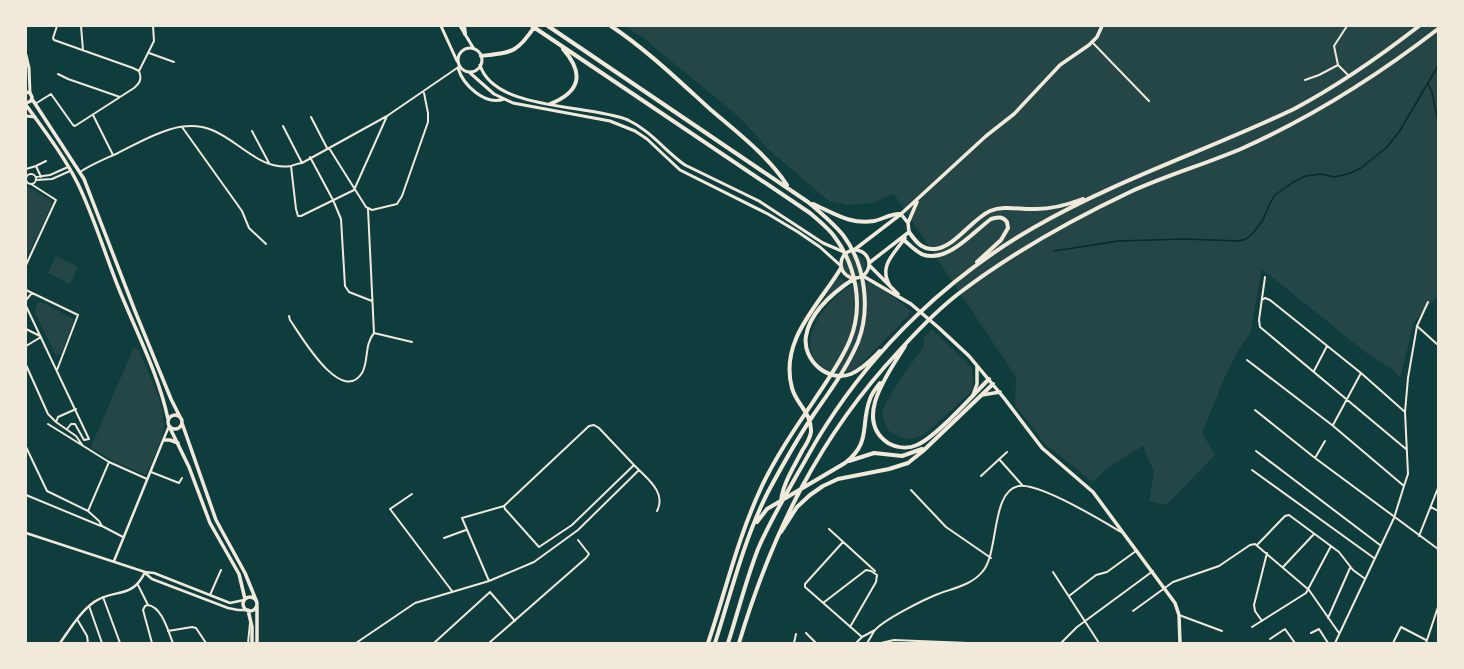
<svg xmlns="http://www.w3.org/2000/svg" width="1464" height="669" viewBox="0 0 1464 669" font-family="Commissioner,sans-serif">
	<rect width="100%" height="100%" fill="#0f3d3e"/>
	<path fill="#244646" d="M623,26H1438V299L1436,298L1414,322L1400,378L1393,370L1369,355L1262,269L1250,334L1238,350L1225,377L1202,433L1215,455L1166,505L1149,501L1154,472L1143,446L1106,469L1093,482L1045,444L1015,405L1016,377L894,194L872,203L859,204L848,205L829,201L768,149L739,117L641,36Z
		M26,186L49,199L52,204L26,259Z
		M843 265a11 11 0 1 1 22 0a11 11 0 1 1-22 0Z
		M56,256L78,267L70,284L48,273Z
		M838,277L846,282L821,304Z
		M863,281C881,285 898,301 912,312L856,369C844,373 835,375 824,368C787,345 834,287 863,281Z
		M41,302L74,319L61,354L56,356L35,312L37,303Z
		M932,329L972,368L973,387L970,393C961,401 952,409 943,418C924,435 912,448 888,430C885,424 882,418 883,412C883,401 916,357 924,347V338Z
		M134,347L139,351C148,373 168,408 163,432C159,447 152,461 146,475L115,462L91,447Z"/>
	<g fill="none" stroke-linecap="round" stroke-linejoin="round">
		<path stroke="#0a2a2b" stroke-width="1.5" d="M1428,84L1432,92L1438,122
			M1054,251L1118,241L1185,239L1239,241L1246,239L1253,233L1263,220L1270,203L1275,195L1292,183L1305,176L1321,174L1334,177L1348,174L1361,168L1387,147L1399,132L1438,66"/>
		<path stroke="#f1e9da" stroke-width="2" d="M81,26L83,50
			M1347,26L1334,46L1338,65L1349,76
			M1092,42L1149,101
			M149,53L174,62
			M139,71L154,41L153,26
			M58,74L68,79L120,97
			M1305,80L1319,75L1338,65
			M35,104L51,94L73,125L75,126L134,88C140,83 142,79 139,71L133,68L54,40L53,38L57,26
			M93,115L113,155
			M311,117L327,148
			M283,126L302,163
			M182,127L242,211L249,228L266,244
			M252,131L269,163
			M329,148L366,207L372,210L397,204L402,196L428,122V113L424,93
			M310,157L333,200L341,219L345,286L349,292L372,301
			M36,166L46,161
			M291,166L296,209L298,216H301L354,190L387,116
			M26,169L36,166L41,177
			M80,172C92,164 105,159 118,153C146,139 180,117 212,130C238,140 260,171 291,166C295,165 298,163 302,163L387,116L460,66
			M26 179a5 5 0 1 1 10 0a5 5 0 1 1-10 0Z
			M36,177L50,175L68,167
			M36,180L52,179L70,171
			M26,265L56,200L31,184
			M1265,277L1259,320L1260,327L1406,449
			M26,290L78,315L57,370
			M26,300L32,293
			M1262,300L1265,298L1270,300L1361,373L1405,412
			M26,306L89,439L84,440L75,424H71L67,429
			M289,316L290,320C300,334 341,406 362,373C369,361 364,345 374,333L368,209
			M1417,326L1438,345
			M26,329L40,336
			M374,333L412,342
			M26,346L41,337
			M1247,360L1332,425L1404,486
			M26,365L48,414L56,422
			M1314,371L1327,346
			M76,409L58,417L56,422L76,436L83,446
			M1255,410L1315,458L1438,549
			M48,424L109,462L147,479
			M1333,425L1361,373
			M26,447L47,491L88,511L99,521L102,526L123,537
			M1256,451L1380,545
			M1315,458L1325,441
			M999,459L1023,486
			M639,470C650,481 666,494 657,511
			M1252,470L1374,558
			M151,472L179,483L182,478
			M981,476L1007,452
			M911,490L946,527L991,558
			M412,494L390,509L452,591
			M26,495L101,526
			M1431,507L1438,511
			M88,511L109,462
			M829,529L875,571
			M1419,536L1438,488
			M444,538L466,530
			M843,542L805,584V587L862,637
			M1257,545L1285,516L1289,515L1339,552L1353,570L1364,578
			M1283,567L1314,534
			M1053,572L1099,643
			M489,581L462,518L504,506
			M138,585L148,605
			M210,595L221,570
			M1069,596L1096,575L1107,572L1136,551
			M103,597L120,643
			M823,603L866,570L871,571L877,575L876,582L850,627
			M148,605C162,607 168,631 173,643
			M148,605L145,606L143,610L152,643
			M89,606L102,643
			M1133,611L1173,582L1219,566L1250,545L1255,544L1309,590L1339,633
			M1179,615L1222,631
			M1328,618L1350,568
			M77,619L87,636L88,643
			M1262,621L1255,611L1254,605L1267,553
			M1252,627L1306,593L1331,546
			M168,631L192,627L196,628L206,643
			M806,633L816,643
			M1311,633L1319,629L1328,643
			M1270,639L1285,629L1295,643
			M248,643L250,623
			M356,643L415,603L489,581L534,562L578,530L639,470L634,465L599,428L594,425L589,426L504,506L505,509L539,547L572,525L634,465
			M434,643L490,592L515,621
			M489,643L586,558L589,554L578,540
			M794,643L796,634
			M856,643L862,637L875,630
			M867,643C870,639 872,634 875,630C885,619 923,600 938,594C954,588 972,585 983,571C999,552 991,490 1019,486C1040,483 1101,520 1121,532
			M881,643L894,640L968,643
			M1061,643L1077,627L1153,571
			M1335,643L1394,518L1404,486L1408,474L1405,412L1408,378L1417,326L1428,302
			M1393,643L1401,627L1426,640
			M1426,643L1438,607"/>
		<path stroke="#f1e9da" stroke-width="2.5" d="M26,533L145,572L154,573L230,603L244,600
			M114,561L169,426
			M145,573L152,579L228,608L238,610H247
			M60,643C70,629 80,612 94,602C114,588 132,600 145,572"/>
		<path stroke="#f1e9da" stroke-width="3" d="M441,26L457,61
			M460,26L474,49
			M458 60a12 12 0 1 1 24 0a12 12 0 1 1-24 0Z
			M26,55L29,68L30,93
			M480,65C494,111 589,104 628,120C651,131 665,151 685,165L759,201L823,243L844,252
			M458,68C463,85 485,106 504,99
			M469,72L494,94L513,103L610,121L635,131L647,139L680,170L768,214L798,232L820,247L841,266
			M26,116L35,117"/>
		<path stroke="#f1e9da" stroke-width="3.5" d="M26,92L30,93L32,97L31,101L26,103
			M32,99L84,179L135,311L171,399L180,417
			M26,105C44,130 64,156 78,184C95,219 106,258 121,294C138,335 159,376 168,419
			M908,223L917,202
			M841 264a14 14 0 1 1 28 0a14 14 0 1 1-28 0Z
			M854,250L901,214L986,136L1014,114L1060,65L1089,45L1097,37L1102,26
			M869,263L909,232L908,223L901,214
			M869,265L898,294
			M863,276L911,304L939,328L969,356L1004,398L1042,448L1093,492L1175,603L1179,615L1180,643
			M890,286C878,266 894,254 905,238
			M973,395L977,384V366
			M982,395L1000,392
			M168 422a7 7 0 1 1 14 0a7 7 0 1 1-14 0Z
			M182,423L216,520L245,573L256,600
			M170,428L189,467L210,523L239,574L245,599
			M164,440H170L178,443
			M243 604a7 7 0 1 1 14 0a7 7 0 1 1-14 0Z
			M257,606V643
			M248,610L252,627V643"/>
		<path stroke="#f1e9da" stroke-width="4" d="M464,26L465,34
			M532,26L810,213C819,221 828,228 834,236C856,265 864,306 850,340C841,362 826,382 813,402C794,430 775,458 761,488C737,540 726,590 708,643
			M548,26L808,202C820,212 833,223 843,235C865,264 871,308 858,342C847,368 830,391 814,414C797,439 782,466 768,492C744,539 731,593 715,643
			M611,26C647,50 679,81 711,110C738,133 768,156 787,185
			M481,56C513,52 517,53 535,26
			M550,104C580,92 585,74 563,49
			M813,204C834,213 850,225 874,221C884,219 891,213 901,214
			M909,232C916,242 922,250 935,249C955,247 972,219 990,211C1004,205 1021,210 1036,209C1052,209 1067,205 1083,199
			M904,240C910,245 916,252 924,255C949,262 973,232 991,219C999,217 1002,216 1007,222L1008,228L1001,240L977,262
			M855,278C835,291 810,311 806,336C802,360 828,383 851,374C863,369 872,359 880,351
			M905,346C890,371 852,419 888,443C897,448 908,449 917,445C937,436 972,396 989,379
			M849,461L874,453L902,456L922,449
			M781,501C783,483 794,467 802,451C806,445 810,439 811,432C812,413 796,404 792,388C779,340 819,305 841,268
			M757,522L767,509L845,463C872,442 860,425 870,399C872,393 876,388 880,383
			M781,532L797,507L810,495L823,486L838,479L889,469L908,463L923,451L993,384
			M728,643C738,612 746,580 758,549C769,523 784,498 798,473C807,458 815,442 825,427C876,346 950,276 1033,228C1116,180 1208,150 1294,109C1339,85 1379,57 1419,26
			M739,643C772,533 820,435 899,351C918,330 939,308 962,291C1015,251 1071,220 1130,192C1167,175 1206,164 1243,148C1314,116 1377,76 1438,29"/>
	</g>
	<rect width="1464" height="669" fill="none" stroke="#f1e9da" stroke-width="54"/>
</svg>
